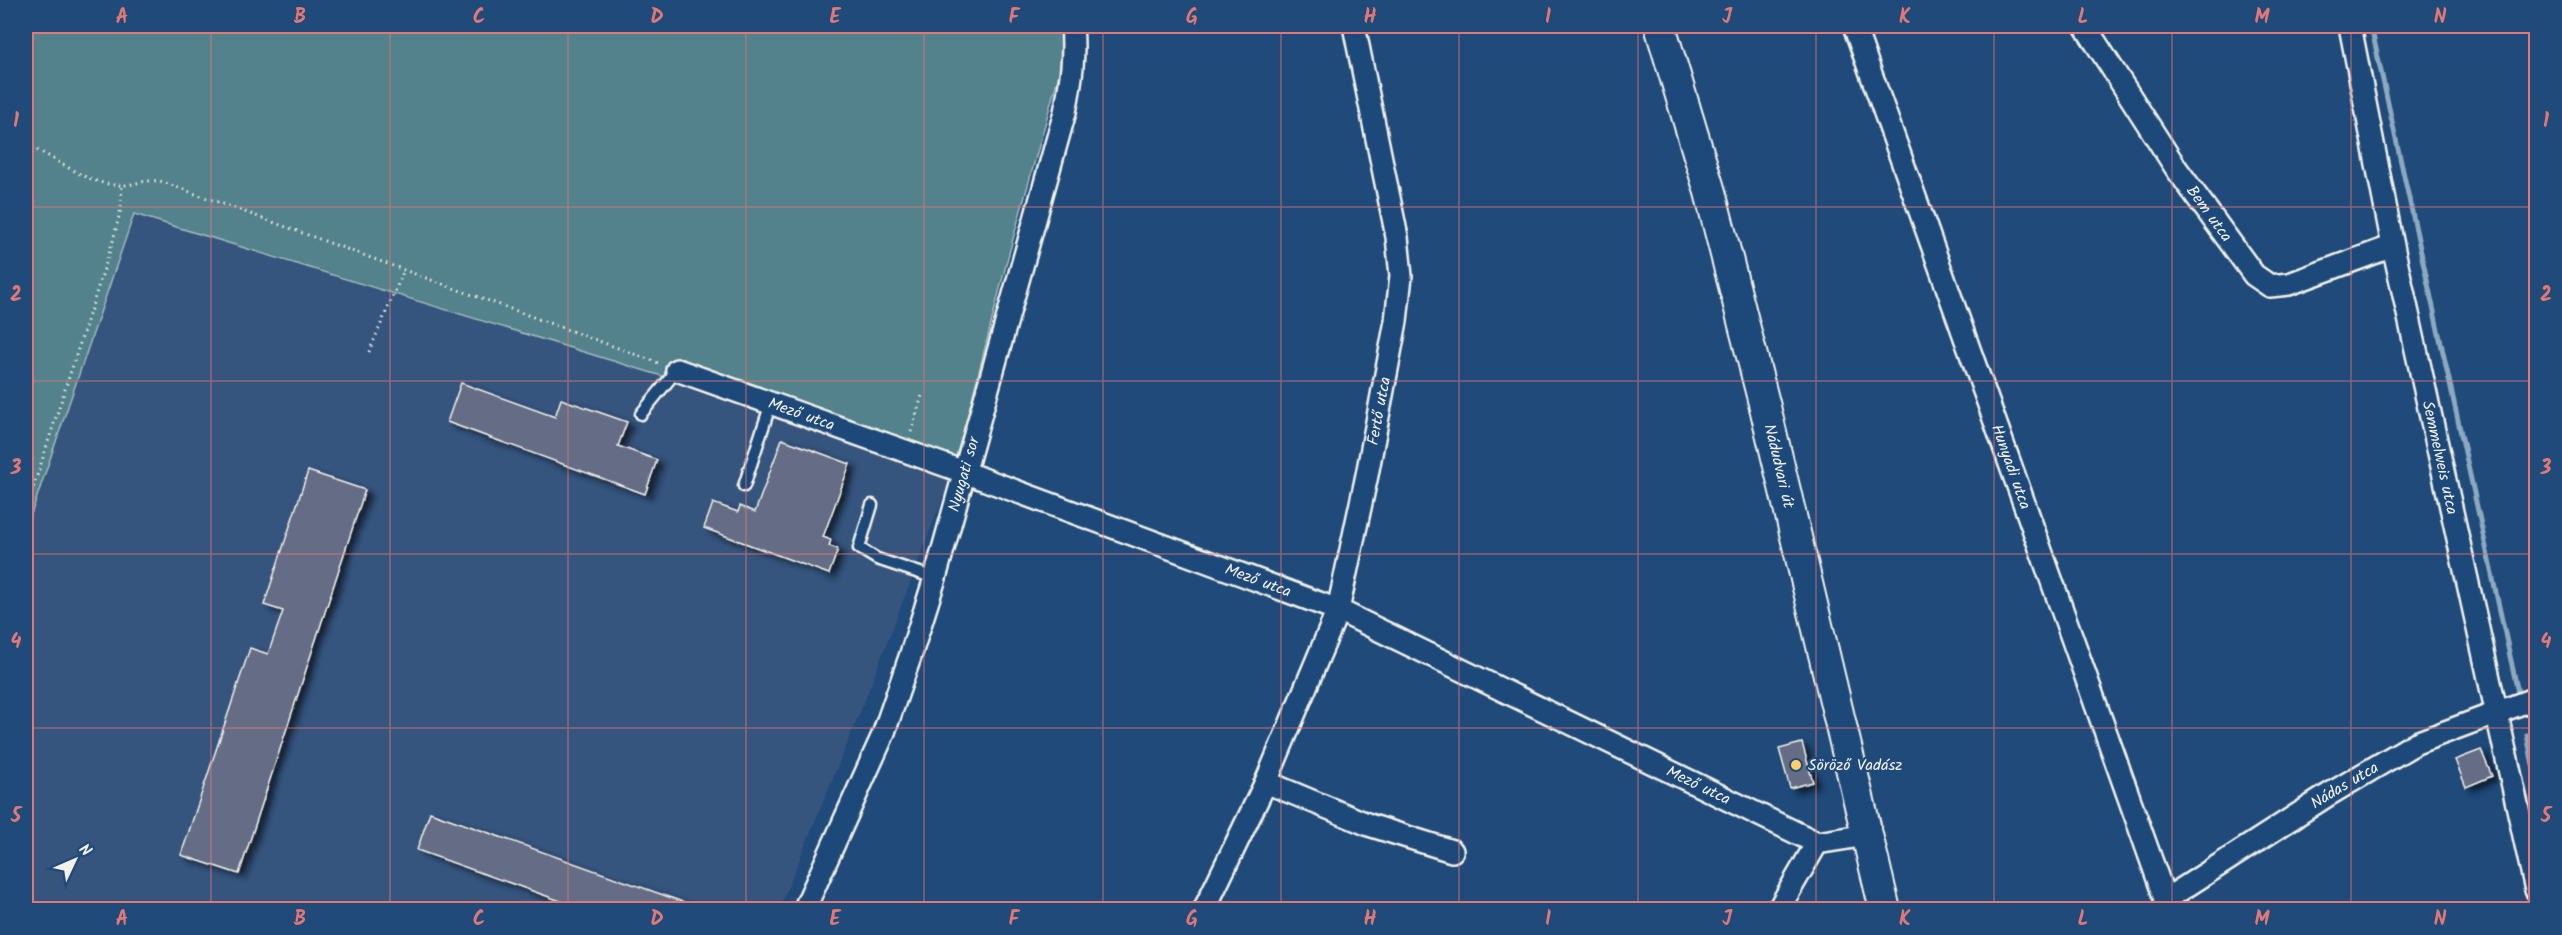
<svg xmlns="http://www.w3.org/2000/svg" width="2562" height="935" viewBox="0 0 2562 935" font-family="Kalam,sans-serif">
	<defs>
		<filter id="shadow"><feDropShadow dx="6" dy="4" stdDeviation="3" flood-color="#0009"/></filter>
	</defs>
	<rect width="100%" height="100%" fill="#1f4a7a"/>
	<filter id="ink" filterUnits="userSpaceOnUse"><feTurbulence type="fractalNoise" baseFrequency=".0167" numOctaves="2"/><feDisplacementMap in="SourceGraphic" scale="12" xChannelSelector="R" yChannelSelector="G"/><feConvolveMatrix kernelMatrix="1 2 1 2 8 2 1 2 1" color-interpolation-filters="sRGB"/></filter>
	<g filter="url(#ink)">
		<path fill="#34547e" d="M134,214L955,466L865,700L779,909L26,910V529Z"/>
		<path fill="#52828c" stroke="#a3baba" stroke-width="1.5" d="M26,26H1061L1066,49L1008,257L955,466L134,214L26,529Z"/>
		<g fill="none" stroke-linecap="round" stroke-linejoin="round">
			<path stroke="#8ca9bf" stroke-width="5" d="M2371,26L2519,697
				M2536,731L2527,735L2536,780"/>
		</g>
		<path fill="#656d86" stroke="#f4f1e8" stroke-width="1.5" filter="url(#shadow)" d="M461,383L555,417L561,399L627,422L618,446L657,460L645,494L447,422Z
			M782,439L850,464L823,537L831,540L829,546L838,549L829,574L704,528L713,503L738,512L740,506L755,512Z
			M308,471L365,490L239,874L181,855L250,648L268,654L283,611L264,605Z
			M1802,743L1813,782L1790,788L1779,749Z
			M2481,750L2492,776L2466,787L2455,760Z
			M430,812L697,907V909H583L417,850Z"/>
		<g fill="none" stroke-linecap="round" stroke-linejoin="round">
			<defs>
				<path id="lane" d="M641,414L677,370
					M744,486L771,403
					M872,505L859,548L877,559L935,578"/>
				<g id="street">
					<path id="s1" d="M1854,26L2169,910"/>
					<path id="s2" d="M2085,26L2176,168L2254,275L2270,286L2289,284L2393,246"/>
					<path id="s3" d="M2350,26L2393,246L2536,890"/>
					<path id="s4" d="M677,370L964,472L1338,610L1817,843"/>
					<path d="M1266,782L1369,825L1452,851"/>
					<path d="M1817,843L1867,835"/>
					<path id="s5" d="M2165,900L2328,795L2416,743L2536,698"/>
					<path id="s6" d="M804,910L883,735L910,657L935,578L1065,112C1071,82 1075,55 1072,26"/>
					<path id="s7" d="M1204,910L1266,782L1338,610L1367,475L1396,321L1401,276L1397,237L1354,26"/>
					<path d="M1778,910L1817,843"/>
				</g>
				<g id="secondary">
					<path id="s8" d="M1660,26L1710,192L1765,407L1885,910"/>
				</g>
			</defs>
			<use href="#lane" stroke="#f4f1e8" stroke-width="15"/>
			<use href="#street" stroke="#f4f1e8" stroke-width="26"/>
			<use href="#secondary" stroke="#f4f1e8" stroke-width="34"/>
			<path stroke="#f4f1e8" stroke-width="3" stroke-dasharray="1.5 4.5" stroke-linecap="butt" d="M26,145C56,157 81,181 114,185C131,187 142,179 160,181L659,363
				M369,352L404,270
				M911,432L923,392
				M26,510L113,241L121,208L122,185"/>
			<use href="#lane" stroke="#1f4a7a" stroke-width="10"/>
			<use href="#street" stroke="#1f4a7a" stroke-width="21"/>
			<use href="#secondary" stroke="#1f4a7a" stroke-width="30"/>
		</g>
	</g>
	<path fill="none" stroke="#e27875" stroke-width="1.5" stroke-opacity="0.55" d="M211,26V910M390,26V910M568,26V910M746,26V910M924,26V910M1103,26V910M1281,26V910M1459,26V910M1638,26V910M1816,26V910M1994,26V910M2172,26V910M2351,26V910M26,207H2536M26,381H2536M26,554H2536M26,728H2536"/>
	<circle fill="#ffd166" stroke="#1f4a7a" stroke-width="2" cx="1796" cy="765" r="6"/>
	<g text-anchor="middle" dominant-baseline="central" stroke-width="4.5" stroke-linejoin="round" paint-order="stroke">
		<g font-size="16" fill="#f4f1e8" stroke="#1f4a7a">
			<text stroke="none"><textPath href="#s2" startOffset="225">Bem utca</textPath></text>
			<text stroke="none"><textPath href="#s7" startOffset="532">Fertő utca</textPath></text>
			<text stroke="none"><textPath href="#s4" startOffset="132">Mező utca</textPath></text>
			<text stroke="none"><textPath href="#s3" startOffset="441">Semmelweis utca</textPath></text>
			<text stroke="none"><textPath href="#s8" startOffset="456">Nádudvari út</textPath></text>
			<text stroke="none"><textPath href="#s1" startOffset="468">Hunyadi utca</textPath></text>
			<text stroke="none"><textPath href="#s6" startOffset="465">Nyugati sor</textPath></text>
			<text stroke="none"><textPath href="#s4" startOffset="618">Mező utca</textPath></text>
			<text stroke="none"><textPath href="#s4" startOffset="1104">Mező utca</textPath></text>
			<text stroke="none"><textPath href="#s5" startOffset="213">Nádas utca</textPath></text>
		</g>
		<g font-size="16" fill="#f4f1e8" stroke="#1f4a7a" text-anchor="start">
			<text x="1808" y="765">Söröző Vadász</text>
		</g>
	</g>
	<rect width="2562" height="935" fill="none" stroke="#1f4a7a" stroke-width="66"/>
	<g transform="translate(75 860) rotate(46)" stroke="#1f4a7a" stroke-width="4.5" paint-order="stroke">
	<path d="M0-4.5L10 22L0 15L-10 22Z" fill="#f4f1e8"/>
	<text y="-9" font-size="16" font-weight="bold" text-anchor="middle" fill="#f4f1e8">N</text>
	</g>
	<rect x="33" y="33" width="2496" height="869" fill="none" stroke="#e27875" stroke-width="2"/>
	<g font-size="20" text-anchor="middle" font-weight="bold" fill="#e27875">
		<text x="122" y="23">A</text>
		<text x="300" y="23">B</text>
		<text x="479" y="23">C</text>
		<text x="657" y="23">D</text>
		<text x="835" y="23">E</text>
		<text x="1014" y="23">F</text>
		<text x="1192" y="23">G</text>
		<text x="1370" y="23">H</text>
		<text x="1548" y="23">I</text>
		<text x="1727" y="23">J</text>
		<text x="1905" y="23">K</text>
		<text x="2083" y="23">L</text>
		<text x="2262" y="23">M</text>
		<text x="2440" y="23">N</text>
		<text x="16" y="127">1</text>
		<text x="2546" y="127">1</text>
		<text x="16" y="301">2</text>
		<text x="2546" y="301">2</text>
		<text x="16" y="474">3</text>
		<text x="2546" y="474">3</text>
		<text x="16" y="648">4</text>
		<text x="2546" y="648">4</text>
		<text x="16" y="822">5</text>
		<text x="2546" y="822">5</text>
		<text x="122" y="925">A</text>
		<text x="300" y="925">B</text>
		<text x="479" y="925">C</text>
		<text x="657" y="925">D</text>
		<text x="835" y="925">E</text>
		<text x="1014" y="925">F</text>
		<text x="1192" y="925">G</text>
		<text x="1370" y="925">H</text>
		<text x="1548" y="925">I</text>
		<text x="1727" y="925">J</text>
		<text x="1905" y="925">K</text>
		<text x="2083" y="925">L</text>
		<text x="2262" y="925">M</text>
		<text x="2440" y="925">N</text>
	</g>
</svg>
